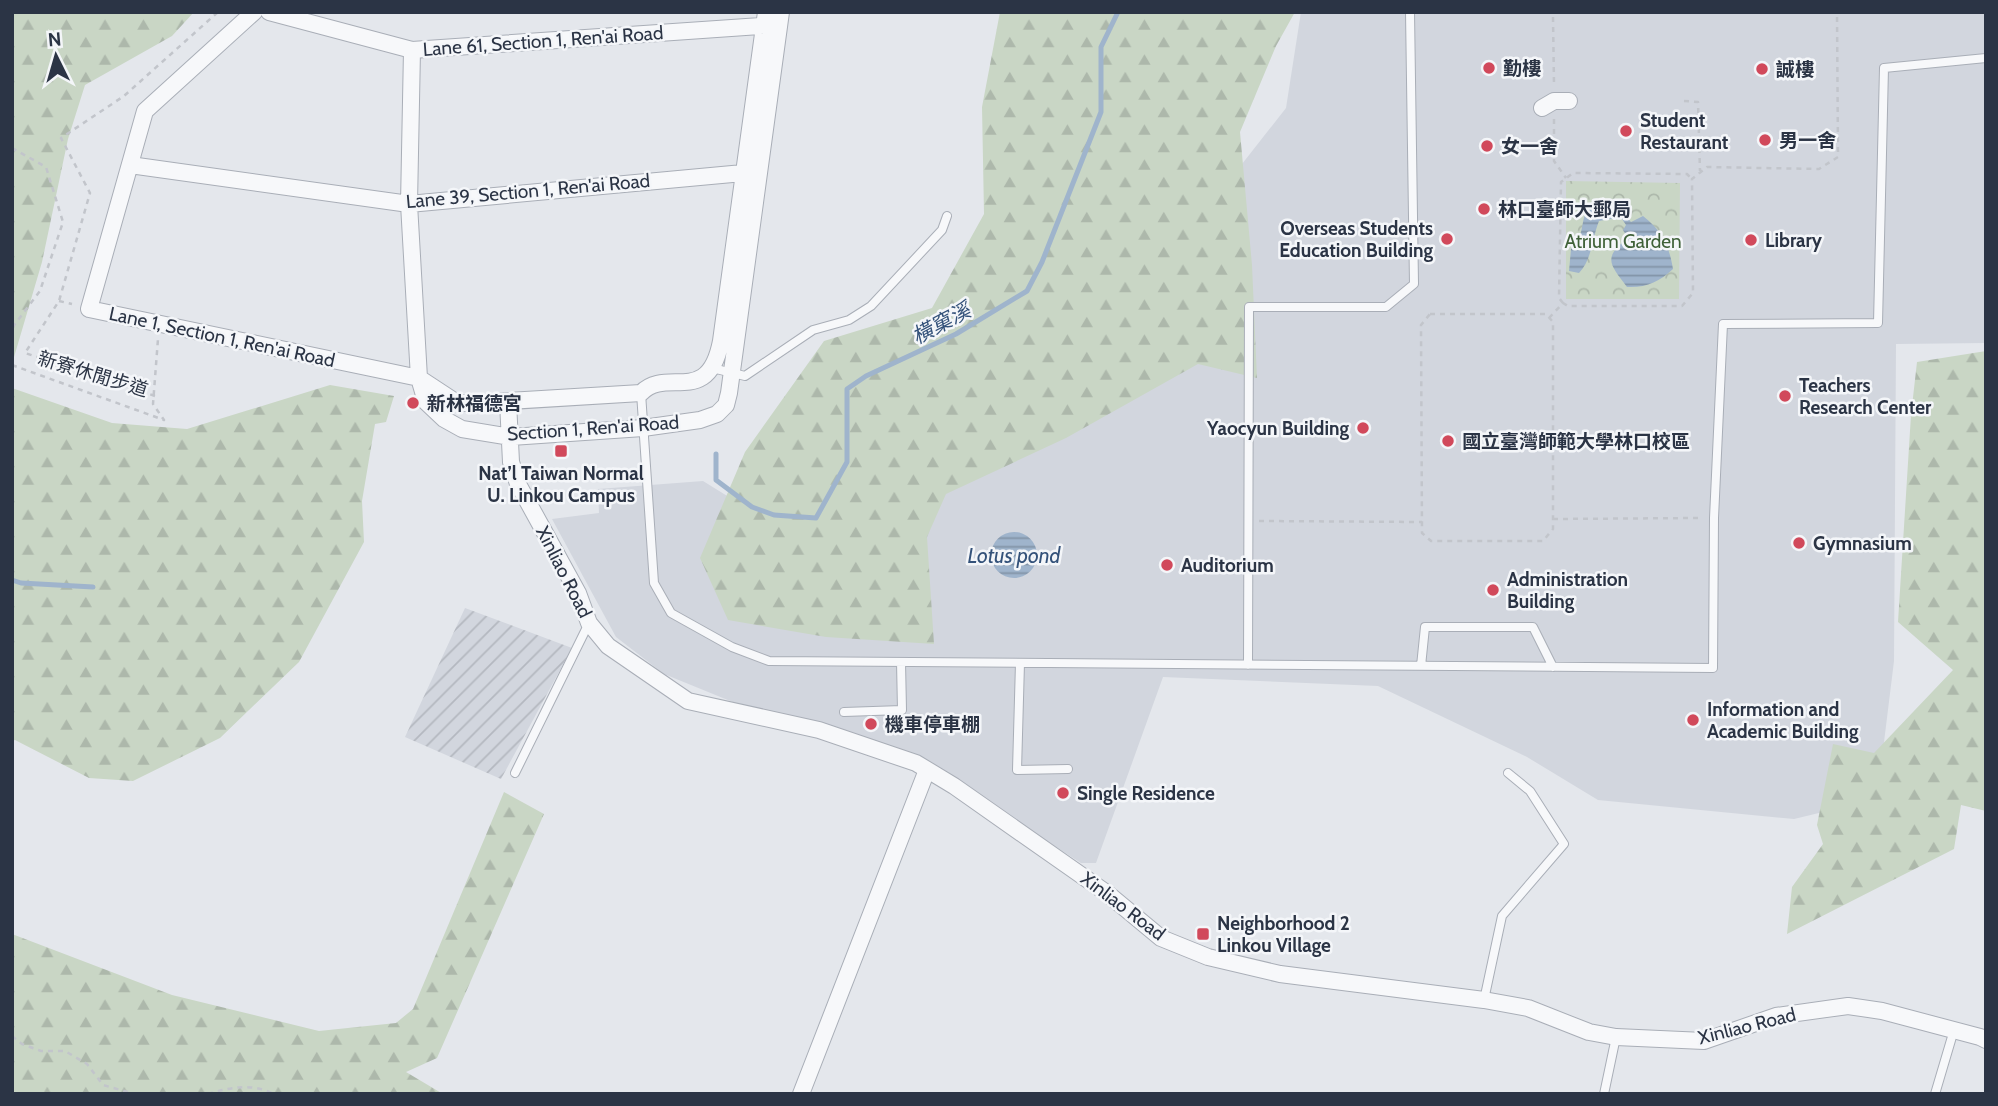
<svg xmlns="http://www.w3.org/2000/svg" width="1998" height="1106" viewBox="0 0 1998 1106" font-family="Cabin,'Noto Sans TC',sans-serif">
	<defs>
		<pattern id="industrial-furrows" width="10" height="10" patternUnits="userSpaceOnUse" patternTransform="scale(1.75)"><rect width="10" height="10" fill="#d2d6de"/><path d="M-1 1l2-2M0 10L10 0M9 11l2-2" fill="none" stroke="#b4b8c0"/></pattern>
		<pattern id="forest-firs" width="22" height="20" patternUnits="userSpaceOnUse" patternTransform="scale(1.75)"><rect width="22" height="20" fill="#c9d6c5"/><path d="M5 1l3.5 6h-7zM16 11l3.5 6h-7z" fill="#adb8ab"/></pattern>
		<pattern id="park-crowns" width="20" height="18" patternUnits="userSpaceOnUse" patternTransform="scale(1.75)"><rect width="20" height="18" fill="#c9d6c5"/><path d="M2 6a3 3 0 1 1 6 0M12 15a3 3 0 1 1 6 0" fill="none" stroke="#adb8ab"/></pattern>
		<pattern id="water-rules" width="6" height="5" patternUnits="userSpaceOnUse" patternTransform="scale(1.75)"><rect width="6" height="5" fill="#9fb4cc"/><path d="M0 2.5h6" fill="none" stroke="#8293a7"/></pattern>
	</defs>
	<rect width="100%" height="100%" fill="#e4e7ec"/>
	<path fill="#d2d6de" d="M1301,12H1986V343L1896,344L1894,661L1877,799L1794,819L1598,800L1527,757L1378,686L1163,677L1096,863H1081L923,761L745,707L664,674L616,637L552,519L599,513L598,489L703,481L766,520L1184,238L1286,108Z"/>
	<path fill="url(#industrial-furrows)" d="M465,608L572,648L501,779L405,737Z"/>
	<path fill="url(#forest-firs)" d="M12,12H194L172,36L85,85L68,139L42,262L12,364Z
		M1000,12H1295L1276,46L1240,132L1252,265L1257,378L1198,364L1066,438L946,494L927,537L934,644L826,637L728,620L700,558L745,452L824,341L932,308L984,214L982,107Z
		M1986,351V811L1961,805L1954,849L1787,934L1792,887L1823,844L1817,825L1833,744L1874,753L1953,670L1898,622L1911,415L1917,362Z
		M330,385L394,396L386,422L375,424L362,501L364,542L299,662L220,738L133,781L89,778L15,740L12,741V388L112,423L187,429Z
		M504,792L544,814L437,1058L406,1072L443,1094H12V934L172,995L319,1031L396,1023L413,1009Z"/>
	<path fill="url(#park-crowns)" d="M1566,181L1680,183L1679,299H1566Z"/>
	<path fill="url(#water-rules)" d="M1595,199L1620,210L1631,222L1643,216C1662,231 1669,245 1673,269C1659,282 1646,288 1627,287C1610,264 1602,258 1628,238L1623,230L1626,225L1622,219L1615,218L1599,221C1592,238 1592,260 1579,273L1569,271L1571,249C1589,231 1576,218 1595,199Z
		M991 555a23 23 0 1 1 46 0a23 23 0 1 1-46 0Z"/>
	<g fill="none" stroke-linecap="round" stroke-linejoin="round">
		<path stroke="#9fb4cc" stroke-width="5" d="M716,454V480L752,507L774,515L816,518L847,462V389L866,376L956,334L1027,291L1042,262L1101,112V47L1118,12
			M12,580L21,583L93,587"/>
		<defs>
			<path id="lane" d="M712,368L745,376L813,330L849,320L871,306L942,230L947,216
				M641,393L654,583L671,613L732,647L769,661L1713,668L1714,518L1723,324L1878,323L1884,68L1986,58
				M1020,663L1017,770L1068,769
				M1248,665L1249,307H1386L1414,284L1410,12
				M1421,666L1425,627H1533L1553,667
				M844,712L902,710L901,662
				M515,773L589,623
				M1484,1000L1502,916L1564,844L1530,791L1508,773
				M1604,1094L1616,1037
				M1935,1094L1954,1030"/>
			<path id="street" d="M254,12L145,111L89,309L419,378L457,403H477L641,393C667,366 708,408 721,341L766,12
				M269,12L412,50L774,25
				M412,50L409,204L419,378L426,402L444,419L462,429L511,437L643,428L700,420L717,414L726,405L729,393L781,12
				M1542,108L1554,101H1569
				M130,165L409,204L754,172
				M508,402L511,462L518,484L578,593L589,623L608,646L688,701L819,730L916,763L954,786L1108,894L1161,938L1208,957L1280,974L1484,1000L1528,1008L1589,1032L1616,1037L1704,1041L1776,1016L1848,1006L1882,1011L1980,1037L1986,1040
				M801,1094L927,770"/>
		</defs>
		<use href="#lane" stroke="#a9aeb7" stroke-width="10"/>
		<use href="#street" stroke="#a9aeb7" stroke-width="18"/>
		<path stroke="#c2c5cb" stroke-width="2.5" stroke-dasharray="5 5" stroke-linecap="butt" d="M1553,17L1554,84
			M1684,101L1698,102L1700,171
			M1554,119V161L1566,178
			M12,148L46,167L63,222L40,291L12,328
			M59,301L72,304
			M1563,303L1559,298L1561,182L1573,173L1687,174L1692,179
			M1430,314H1546L1553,322V529L1543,541H1431L1422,533L1421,325Z
			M1549,318L1563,303L1568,306H1682L1693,293L1692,179L1707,167L1819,169L1838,157L1837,12
			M12,365L164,420L153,404L158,339
			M155,396L25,353L59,301L90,193L61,138L124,96L218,12
			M1553,519L1700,518
			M1259,521L1422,522
			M12,1036L22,1044L41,1051H65L87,1064L103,1085L135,1094
			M208,1094C232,1087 251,1083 274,1094"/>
		<use href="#lane" stroke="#f7f8fa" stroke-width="8"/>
		<use href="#street" stroke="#f7f8fa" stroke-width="16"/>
	</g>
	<g fill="#d1495b" stroke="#f4f6f9" stroke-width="2.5">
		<circle cx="1489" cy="68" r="7"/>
		<circle cx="1762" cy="69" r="7"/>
		<circle cx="1626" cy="131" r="7"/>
		<circle cx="1765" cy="140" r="7"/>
		<circle cx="1487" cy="146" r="7"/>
		<circle cx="1484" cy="209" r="7"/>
		<circle cx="1447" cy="239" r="7"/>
		<circle cx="1751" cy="240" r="7"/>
		<circle cx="1785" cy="396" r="7"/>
		<circle cx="413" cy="403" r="7"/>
		<circle cx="1363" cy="428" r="7"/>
		<circle cx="1448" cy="441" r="7"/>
		<rect x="554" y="444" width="14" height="14" rx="3.5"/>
		<circle cx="1799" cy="543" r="7"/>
		<circle cx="1167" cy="565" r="7"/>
		<circle cx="1493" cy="590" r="7"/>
		<circle cx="1693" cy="720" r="7"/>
		<circle cx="871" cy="724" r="7"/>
		<circle cx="1063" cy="793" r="7"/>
		<rect x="1196" y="927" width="14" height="14" rx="3.5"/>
	</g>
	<g text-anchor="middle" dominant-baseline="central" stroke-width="5" stroke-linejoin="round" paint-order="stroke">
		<g font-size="19" fill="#2b3445" stroke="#f4f6f9">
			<text transform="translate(543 41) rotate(-4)">Lane 61, Section 1, Ren'ai Road</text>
			<text transform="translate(528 191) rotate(-5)">Lane 39, Section 1, Ren'ai Road</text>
			<text transform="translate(222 337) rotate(12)">Lane 1, Section 1, Ren'ai Road</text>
			<text transform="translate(93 374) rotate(17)">新寮休閒步道</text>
			<text transform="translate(593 428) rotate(-4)">Section 1, Ren'ai Road</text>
			<text transform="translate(564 572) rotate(63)">Xinliao Road</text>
			<text transform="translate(1123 906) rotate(37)">Xinliao Road</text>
			<text transform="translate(1747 1026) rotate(-14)">Xinliao Road</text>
		</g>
		<g font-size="19" font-weight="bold" fill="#2b3445" stroke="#f4f6f9" text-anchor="start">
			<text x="1503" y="68">勤樓</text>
			<text x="1776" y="69">誠樓</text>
			<text x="1640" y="120">Student<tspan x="1640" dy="22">Restaurant</tspan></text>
			<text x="1779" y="140">男一舍</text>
			<text x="1501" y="146">女一舍</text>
			<text x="1498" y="209">林口臺師大郵局</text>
			<text x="1433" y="228" text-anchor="end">Overseas Students<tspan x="1433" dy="22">Education Building</tspan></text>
			<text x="1765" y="240">Library</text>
			<text x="1799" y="385">Teachers<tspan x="1799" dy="22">Research Center</tspan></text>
			<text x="427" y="403">新林福德宮</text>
			<text x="1349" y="428" text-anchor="end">Yaocyun Building</text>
			<text x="1462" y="441">國立臺灣師範大學林口校區</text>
			<text x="561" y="473" text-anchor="middle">Nat’l Taiwan Normal<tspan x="561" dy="22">U. Linkou Campus</tspan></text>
			<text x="1813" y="543">Gymnasium</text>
			<text x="1181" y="565">Auditorium</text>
			<text x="1507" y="579">Administration<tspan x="1507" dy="22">Building</tspan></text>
			<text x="1707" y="709">Information and<tspan x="1707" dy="22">Academic Building</tspan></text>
			<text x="885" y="724">機車停車棚</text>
			<text x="1077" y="793">Single Residence</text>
			<text x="1217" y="923">Neighborhood 2<tspan x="1217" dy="22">Linkou Village</tspan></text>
		</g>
		<g font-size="19" fill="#3f6138" stroke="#f4f6f9">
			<text x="1623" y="241">Atrium Garden</text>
		</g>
		<g font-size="21" font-style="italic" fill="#34527a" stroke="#f4f6f9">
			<text transform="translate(941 323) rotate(-28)">橫窠溪</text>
			<text x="1014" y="555">Lotus pond</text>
		</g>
	</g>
	<rect width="1998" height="1106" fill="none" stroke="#2b3445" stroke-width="28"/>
	<g transform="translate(56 56) rotate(355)" stroke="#f4f6f9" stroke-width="5" paint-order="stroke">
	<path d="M0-5L12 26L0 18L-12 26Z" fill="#2b3445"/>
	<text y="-10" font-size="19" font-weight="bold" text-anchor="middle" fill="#2b3445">N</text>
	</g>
</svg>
